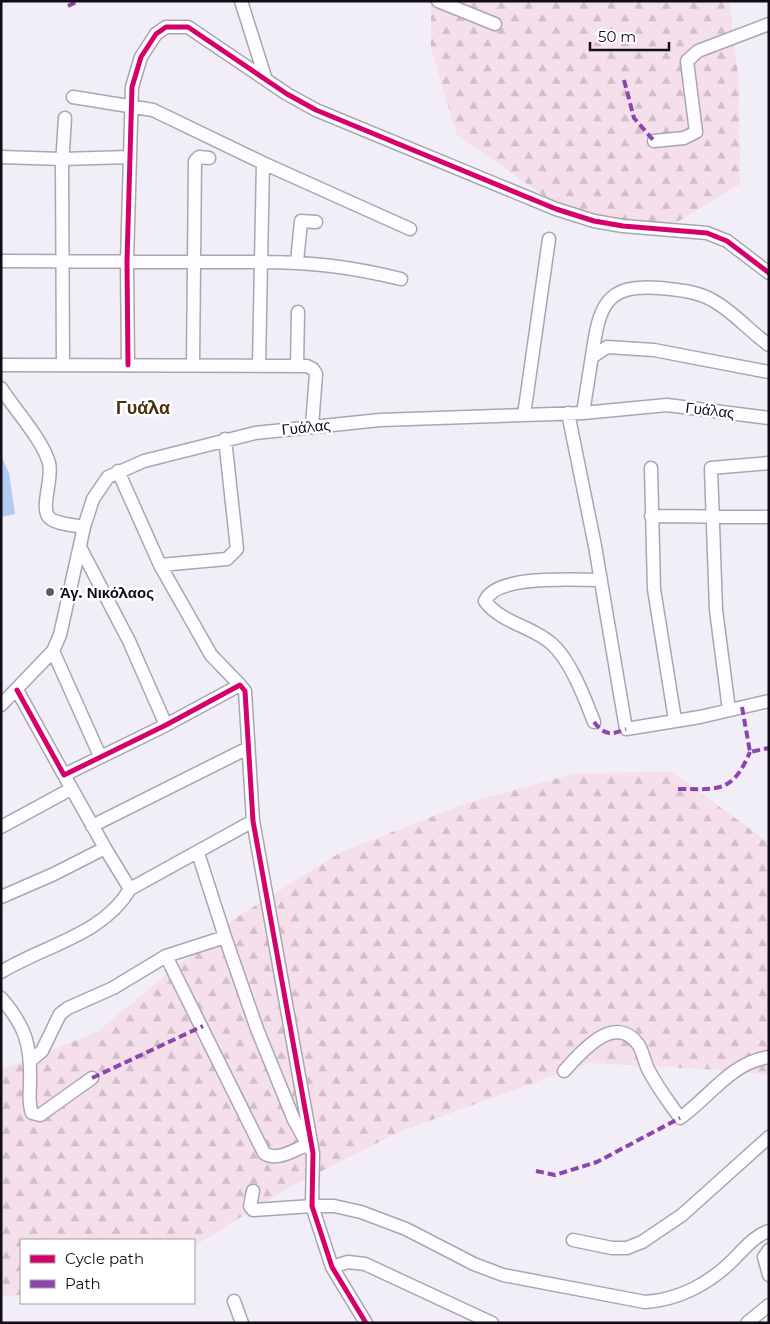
<svg xmlns="http://www.w3.org/2000/svg" width="770" height="1324" viewBox="0 0 770 1324" font-family="Montserrat,sans-serif">
	<defs>
		<pattern id="forest-firs" width="22" height="20" patternUnits="userSpaceOnUse" patternTransform="scale(1.25)"><rect width="22" height="20" fill="#f5dfeb"/><path d="M5 1l3.5 6h-7zM16 11l3.5 6h-7z" fill="#d1bec9"/></pattern>
	</defs>
	<rect width="100%" height="100%" fill="#f2eef8"/>
	<path fill="url(#forest-firs)" d="M431,1H729L739,81L740,184L669,227L567,212L457,135L431,49Z
		M672,772L769,843V1076L741,1071L589,1063L401,1131L290,1187L194,1246V1240H21V1295L1,1296V1070L97,1032L234,919L341,852L467,803L576,773Z"/>
	<path fill="#b1ccf4" d="M1,455L9,473L15,514L1,517Z"/>
	<g fill="none" stroke-linecap="round" stroke-linejoin="round">
		<defs>
			<path id="minor" d="M241,1L266,80
				M438,1L495,24
				M654,141L684,138L696,132L687,61L698,51L769,24
				M1,157L62,159L129,157
				M263,163L410,229
				M1,261L261,262L263,163L153,110L73,97
				M297,262L301,221L316,222
				M592,357L607,347L654,350L769,372
				M1,365L307,366L313,369L316,374L312,426
				M63,365L62,165L65,118
				M128,365L127,261L132,87L141,57L156,34L166,27H188L287,94L316,110L556,209L594,221L623,226L707,233L727,241L769,273
				M193,365L195,161L199,157L209,158
				M259,366L261,262C312,262 352,267 401,279
				M297,366L298,312
				M1,388C14,409 43,440 49,463C53,478 41,506 48,516C53,524 74,525 84,527
				M568,413L595,546L626,729L700,717L769,701
				M583,413C586,394 589,375 592,356C599,308 604,283 660,288C678,290 696,291 712,300C733,311 749,331 769,345
				M524,415L549,239
				M651,468L654,589L675,720
				M118,471L160,565L211,655L240,685
				M651,516L769,517
				M81,549L129,641L166,725
				M160,565L227,559L237,549L225,439
				M53,651L100,756
				M17,690L64,775L166,725L240,685L245,691L253,821L313,1153L312,1206L332,1267L366,1323
				M1,705L53,651L60,635L84,527L93,499L108,477L144,461L255,433L380,420L583,413L667,405L769,418
				M729,710L716,610L711,468L769,463
				M594,722C585,699 571,661 552,644C532,626 501,623 485,601C496,574 575,580 601,580
				M64,775L105,848L130,889L253,821
				M92,826L248,748
				M1,827L71,789
				M198,853L225,937
				M1,897L54,874L105,848
				M166,956L264,1153C277,1162 293,1150 307,1145
				M1,972C45,945 103,935 130,889
				M1,998C26,1027 31,1045 30,1082C30,1092 28,1104 32,1113L40,1115L92,1078
				M31,1060L42,1051L60,1014L68,1008L113,988L166,956L225,937L257,1029L294,1120L310,1149
				M564,1071C582,1051 614,1013 638,1044C643,1051 644,1061 648,1069C657,1087 669,1102 680,1118C710,1097 730,1063 769,1057
				M253,1191L250,1206L253,1210L312,1206H334L361,1212L406,1229L474,1264L503,1275L645,1302C679,1300 710,1283 733,1260C744,1249 754,1236 769,1231
				M573,1240L612,1248H627L642,1242L682,1215L769,1137
				M769,1250L764,1257L769,1275
				M332,1267L348,1262L365,1264L492,1323
				M234,1301L242,1323
				M747,1323L769,1305"/>
		</defs>
		<use href="#minor" stroke="#aaa6b0" stroke-width="15"/>
		<use href="#minor" stroke="#fdfcfe" stroke-width="12"/>
		<path stroke="#8e44ad" stroke-width="4" stroke-dasharray="8 4" stroke-linecap="butt" d="M68,6L78,1
			M624,80L634,118L654,141
			M742,707L750,752L769,748
			M594,722C605,736 611,735 626,729
			M678,789C718,789 732,794 750,752
			M92,1078L203,1026
			M536,1171L555,1175L597,1162L680,1118"/>
		<defs>
			<path id="cycleway" d="M128,365L127,261L132,87L141,57L156,34L166,27H188L287,94L316,110L556,209L594,221L623,226L707,233L727,241L769,273
				M17,690L64,775L166,725L240,685L245,691L253,821L313,1153L312,1206L332,1267L366,1323"/>
		</defs>
		<use href="#cycleway" stroke="#fff" stroke-width="8"/>
		<use href="#cycleway" stroke="#d6006c" stroke-width="5"/>
	</g>
	<circle fill="#605b66" stroke="#fff" stroke-width="2" cx="50" cy="592" r="5"/>
	<g text-anchor="middle" dominant-baseline="central" stroke-width="5" stroke-linejoin="round" paint-order="stroke">
		<g font-size="15" fill="#110c17" stroke="#fff">
			<text transform="translate(710 410) rotate(7)">Γυάλας</text>
			<text transform="translate(306 427) rotate(-6)">Γυάλας</text>
		</g>
		<g font-size="15" font-weight="bold" fill="#110c17" stroke="#fff" text-anchor="start">
			<text x="60" y="592">Άγ. Νικόλαος</text>
		</g>
		<g font-size="18" font-weight="bold" fill="#4b3010" stroke="#fff">
			<text x="143" y="408">Γυάλα</text>
		</g>
	</g>
	<rect width="770" height="1324" fill="none" stroke="#110c17" stroke-width="5"/>
	<rect x="20" y="1239" width="175" height="65" fill="#ffffff" stroke="#a09ea2"/>
	<rect x="30" y="1255" width="25" height="8" fill="#d6006c" stroke="#a09ea2"/>
	<text x="65" y="1264" font-size="15" fill="#110c17">Cycle path</text>
	<rect x="30" y="1280" width="25" height="8" fill="#8e44ad" stroke="#a09ea2"/>
	<text x="65" y="1289" font-size="15" fill="#110c17">Path</text>
	<path d="M590 42v8h79v-8" fill="none" stroke="#110c17" stroke-width="2.5"/>
	<text x="598" y="42" font-size="15" fill="#110c17" stroke="#ffffff" stroke-width="4" paint-order="stroke">50 m</text>
</svg>
